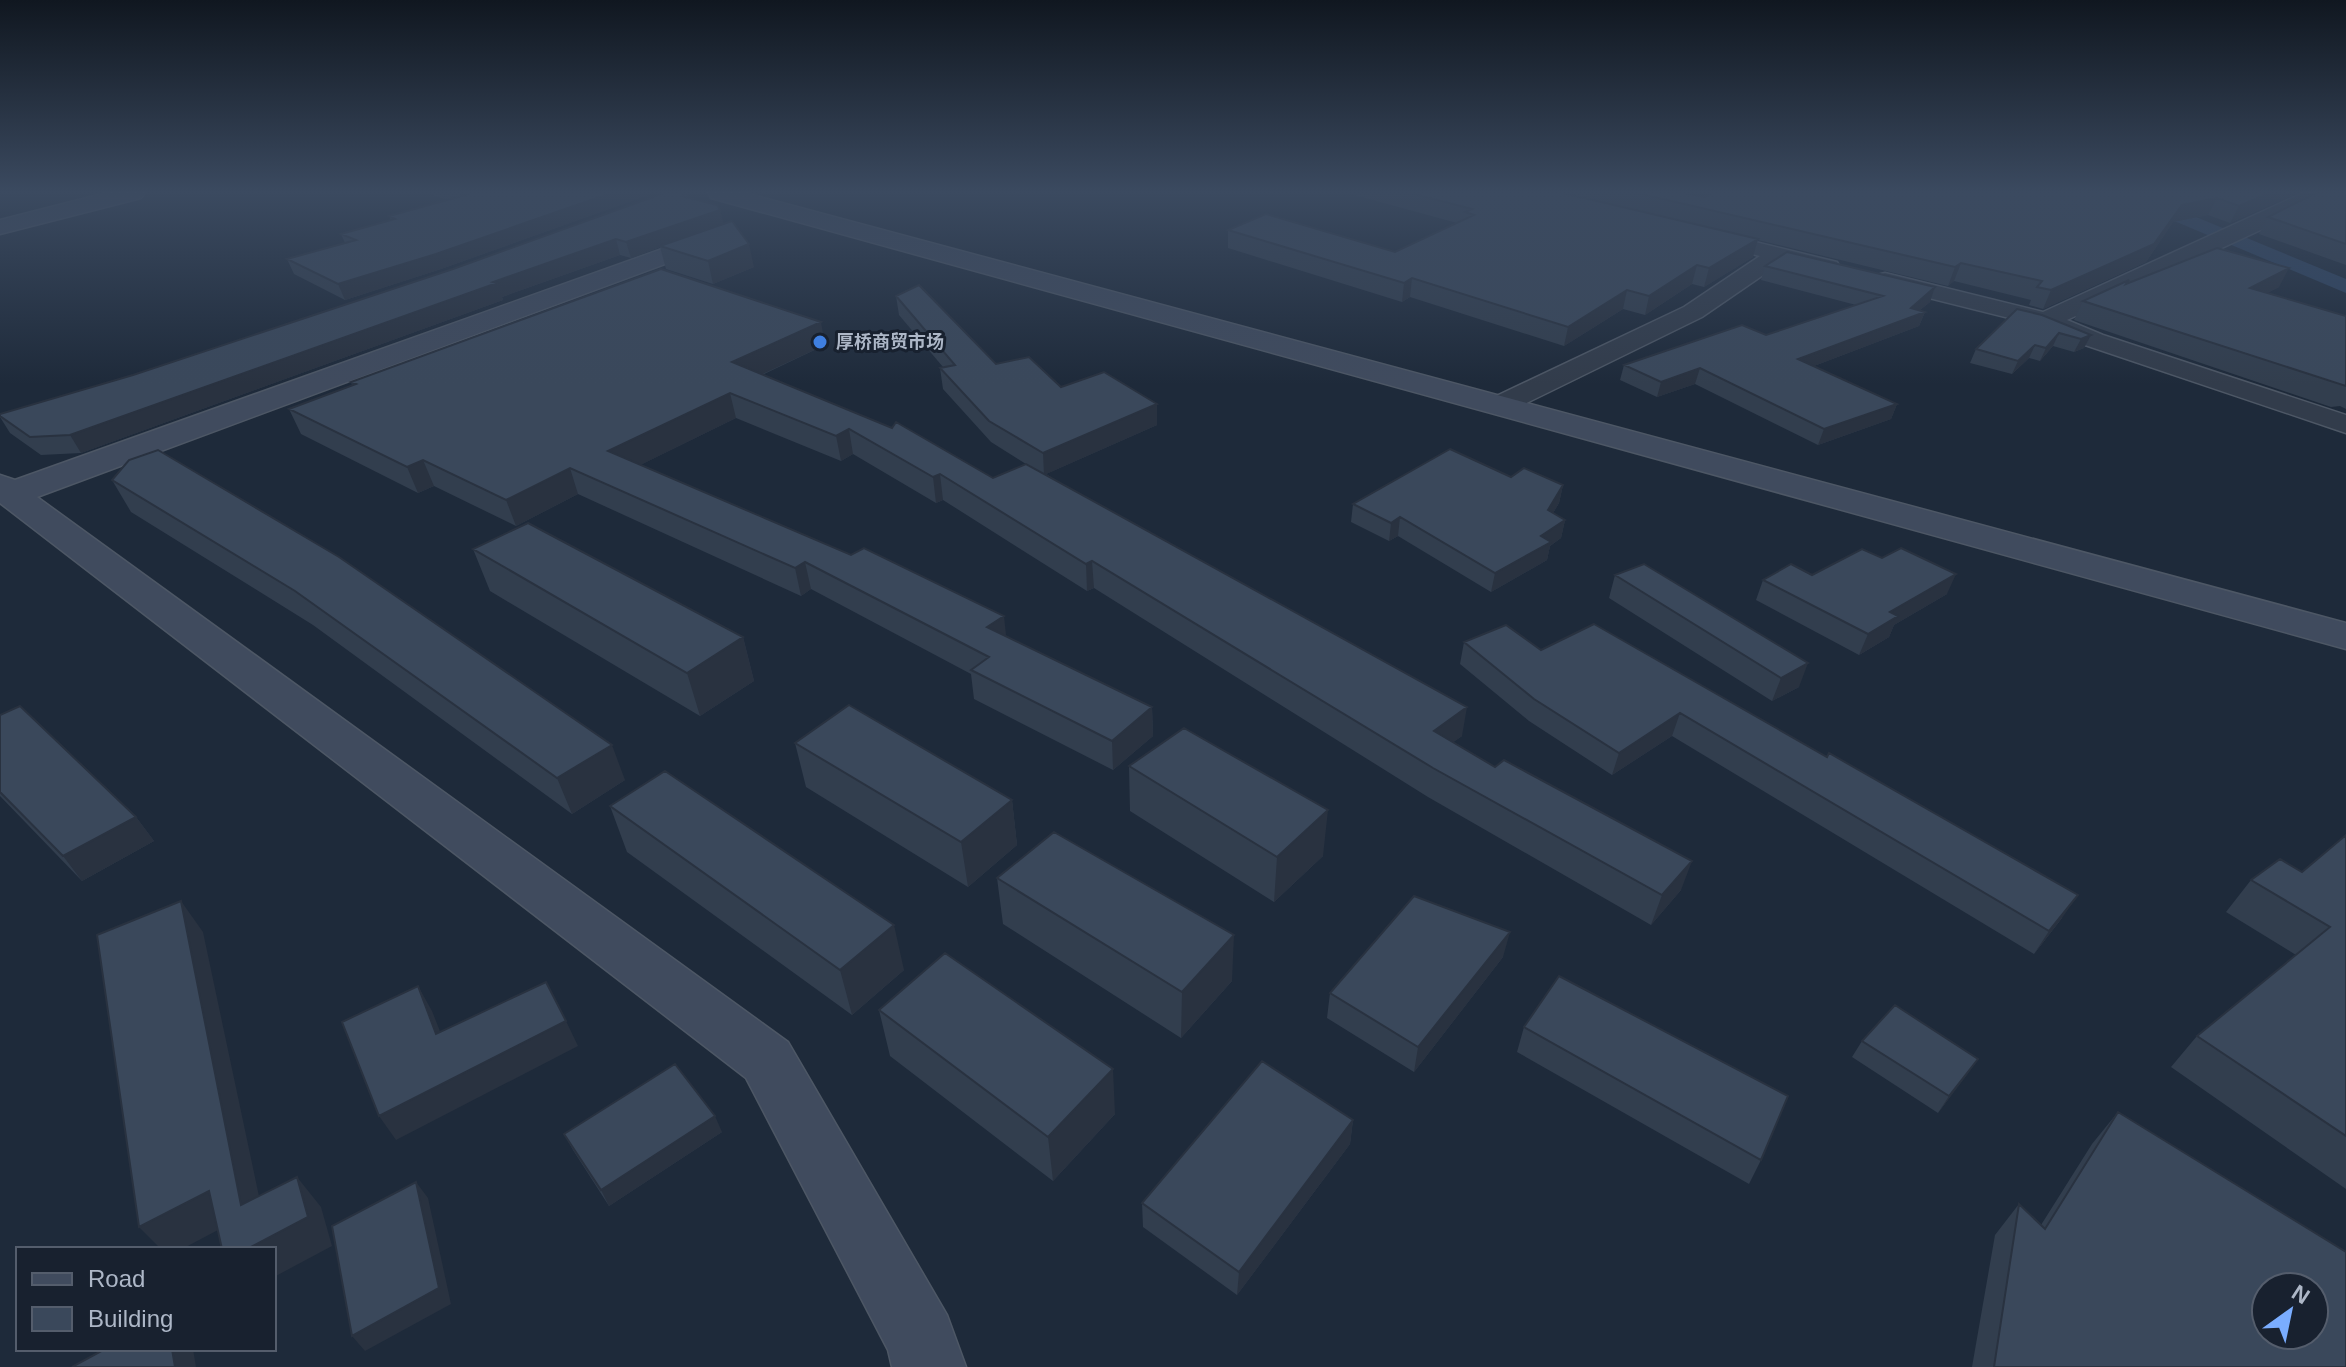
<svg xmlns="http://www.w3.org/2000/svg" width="2346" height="1367" viewBox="0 0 2346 1367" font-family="Arial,'Noto Sans SC',sans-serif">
	<rect width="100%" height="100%" fill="#1e2a3a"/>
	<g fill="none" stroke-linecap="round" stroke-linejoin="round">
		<path fill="#2e4462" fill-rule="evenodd" d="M2114,193H2138L2346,279V293L2117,197Z"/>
		<defs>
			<path id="street" d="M2303,193H2328L2282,220L2067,320L2103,335L2346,415V433L2085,345L2037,325L1877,285L1873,280L1877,275L1885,273L2043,312Z
				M1706,230L1837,262L1840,267L1837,272L1829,274L1782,262L1702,317L1510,411L1500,413L1490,411L1486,405L1490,399L1684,307L1760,256L1698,241L1695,236L1698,231Z"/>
			<path id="secondary" d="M106,193H145L141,198L0,234V220Z
				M708,193H745L2346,623V649L711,198Z
				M718,229L727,231L730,236L727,241L37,497L788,1042L947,1315L966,1367H892L888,1350L746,1078L0,503V475L15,480Z"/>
		</defs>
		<use href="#street" stroke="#4d5765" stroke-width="3"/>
		<use href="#secondary" stroke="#4d5765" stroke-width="3"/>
		<use href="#street" fill="#323c4b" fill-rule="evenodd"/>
		<use href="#secondary" fill="#404b5e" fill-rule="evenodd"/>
	</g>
	<path fill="#323e4e" d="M427,193H654L441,269L345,300L294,274L287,259L345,243L341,234L391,220L389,216L448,200Z
		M664,193H687L688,197L720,210L723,224L754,267L713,284L666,269L660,247L631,258L620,255L502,297L503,300L81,453L41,455L10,433L0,417V414L133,375L453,269Z
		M1351,193H1684L1704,197L2297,193L2230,223L2208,215L2173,222L2146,262L2043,309L2029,305L2031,300L1954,281L1948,286L1758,240L1753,257L1704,287L1692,284L1645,315L1623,309L1564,346L1410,297L1402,302L1228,248V230L1395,252L1457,223L1351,194Z
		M2346,193V265L2259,234L2268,217Z
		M1765,266L1935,287L1930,302L1920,310L1925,312L1919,326L1814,366L1897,404L1891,419L1818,445L1695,384L1657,397L1620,380L1624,365L1766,335L1856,305L1761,280Z
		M2127,283L2279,287L2267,293L2346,316V409L2340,406L2331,407L2074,320L2083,301Z
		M896,296L996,364L1061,387L1157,404V425L1046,474L1462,736L1453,742L1681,890L1651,925L1428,797L1094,588L1087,591L943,500L936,503L853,454L841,461L736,418L640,465L1006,636L1152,707L1153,736L1113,770L974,699L971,674L811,589L801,596L578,494L516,526L434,486L418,493L301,434L289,409L352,385L351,382L825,345L762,375L993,478L1026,464L991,442L943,389L940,368L943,367L899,315Z
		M2017,309L2091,335L2084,348L2074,352L2053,346L2040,361L2029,358L2012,374L1970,363L1976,349Z
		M1511,477L1563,485L1559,503L1553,513L1565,520L1561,538L1550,546L1547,560L1491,592L1398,536L1389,541L1351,522L1353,504Z
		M112,480L625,780L572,814L313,625L131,512Z
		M473,549L743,637L754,681L700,716L490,591Z
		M1615,575L1799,687L1772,701L1609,598Z
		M1812,575L1947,594L1894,625L1889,637L1859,655L1756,600L1763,580Z
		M1594,624L2062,918L2034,954L1672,736L1612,775L1529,721L1460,664L1464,642L1541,650Z
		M0,715L136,817L154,841L82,881L0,796Z
		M795,743L1012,800L1017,845L968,887L806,787Z
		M1129,766L1323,856L1274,902L1130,811Z
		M610,806L904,970L852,1015L627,852Z
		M2346,835V1189L2171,1067L2197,1036L2296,955L2226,912L2251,880L2302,872Z
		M997,878L1232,981L1181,1038L1003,924Z
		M1503,957L1414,1072L1327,1018L1330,993Z
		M879,1010L1115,1114L1053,1181L890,1056Z
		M1524,1027L1761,1160L1749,1184L1517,1052Z
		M1862,1041L1978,1059L1938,1113L1852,1057Z
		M2118,1112L2346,1367H1972L1995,1235L2019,1204L2041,1225L2092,1144Z
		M1353,1120L1350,1144L1237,1295L1143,1227L1142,1203Z
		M722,1132L609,1206L573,1150L564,1134Z"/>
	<path fill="#293240" d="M611,193H654L441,269L345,300L338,284Z
		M2269,193H2297L2230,223L2239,206Z
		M2217,198L2208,215L2173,222L2146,262L2043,309L2051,290L2182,205Z
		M720,210L724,225L660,246V247L631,258L626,242Z
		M616,239L620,255L502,297L503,300L81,453L70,435L493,282Z
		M1758,239L1753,257L1704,287L1709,268Z
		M749,244L754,267L713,284L708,261Z
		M1961,263L1954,281L1948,286L1955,267Z
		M1697,265L1692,284L1645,315L1649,296Z
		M2289,268L2279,287L2240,307L2250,288Z
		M1412,278L1410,297L1402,302L1404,283Z
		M1935,287L1930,302L1912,316L1925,312L1919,326L1793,374L1798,359L1911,308Z
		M1627,290L1623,309L1564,346L1568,327Z
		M821,322L825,345L737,386L732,362Z
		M2059,333L2053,346L2040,361L2046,348Z
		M2091,335L2084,348L2074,352L2081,339Z
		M2035,345L2029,358L2012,374L2018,361Z
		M1700,368L1695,384L1657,397L1661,382Z
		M730,393L736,418L616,477L608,451Z
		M1157,404V425L1044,475L1043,453Z
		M1897,404L1891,419L1818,445L1824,429Z
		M849,429L853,454L841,461L836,436Z
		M423,460L434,486L418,493L407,467Z
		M570,468L578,494L516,526L506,500Z
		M940,474L943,500L936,503L933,477Z
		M1563,485L1559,503L1544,528L1548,510Z
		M1400,517L1398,536L1389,541L1391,523Z
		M1565,520L1561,538L1550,546L1547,560L1491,592L1495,573L1541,536Z
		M1092,561L1094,588L1087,591L1086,564Z
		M805,562L811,589L801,596L795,568Z
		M1956,574L1947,594L1894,625L1889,637L1859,655L1868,634L1890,612Z
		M1004,616L1007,644L987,627Z
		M743,637L754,681L700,716L687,673Z
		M1808,663L1799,687L1772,701L1781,678Z
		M1152,707L1153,736L1113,770L1112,741Z
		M1467,707L1462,736L1429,760L1434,731Z
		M1680,713L1672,736L1612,775L1619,753Z
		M612,745L625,780L572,814L557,778Z
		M1012,800L1017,845L968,887L961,842Z
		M1328,810L1323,856L1274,902L1277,857Z
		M136,817L154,841L82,881L63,856Z
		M1692,861L1681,890L1651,925L1662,895Z
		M2078,895L2062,918L2034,954L2049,931Z
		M181,901L203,932L267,1234L241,1205Z
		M894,925L904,970L852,1015L840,970Z
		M1510,932L1503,957L1414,1072L1418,1047Z
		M1234,935L1232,981L1181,1038L1182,992Z
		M418,986L432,1011L451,1059L436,1034Z
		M566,1021L578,1046L396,1140L379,1116Z
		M1978,1059L1967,1075L1938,1113L1949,1096Z
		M1113,1069L1115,1114L1053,1181L1048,1137Z
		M715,1116L722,1132L609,1206L601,1190Z
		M1353,1120L1350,1144L1237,1295L1239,1272Z
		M297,1177L321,1207L332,1246L274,1277V1249H247Z
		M416,1182L428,1198L451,1304L365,1351L352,1336Z
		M209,1191L235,1221L182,1249H161L139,1227Z
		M172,1349H193L196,1367H175Z"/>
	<path fill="#3a485b" stroke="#293240" stroke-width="2" fill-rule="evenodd" d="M464,193H611L436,254L338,284L287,259L356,240L341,234L395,219L389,216L469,194Z
		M664,193H683L682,196L717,205L720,210L626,242L616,239L493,282L497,283L70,435L30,437L0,416V414L133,375L453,269Z
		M1410,193H1563L1758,239L1709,268L1697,265L1649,296L1627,290L1568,327L1412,278L1404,283L1228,230L1266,214L1395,252L1474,215L1465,212L1472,209Z
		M1637,193H1684L1704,197L1712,193H2269L2239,206L2217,198L2182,205L2154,244L2051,290L2037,287L2042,281L1961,263L1955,267Z
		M2316,193H2346V244L2268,217Z
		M732,221L749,244L708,261L660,246Z
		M2217,248L2289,268L2250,288L2346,316V386L2083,301L2129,280L2126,284Z
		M1787,252L1935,287L1911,308L1925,312L1798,359L1897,404L1824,429L1700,368L1661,382L1624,365L1742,325L1766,335L1883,296L1765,266Z
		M661,269L821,322L732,362L892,428L896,422L993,478L1026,464L1467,707L1434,731L1495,767L1504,760L1692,861L1662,895L1433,768L1092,561L1086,564L940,474L933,477L849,429L836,436L730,393L608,451L851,555L864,548L1004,616L987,627L1152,707L1112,741L971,670L989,657L805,562L795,568L570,468L506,500L423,460L407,467L289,409L356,384L351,382Z
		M919,285L996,364L1029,357L1061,387L1104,372L1157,404L1043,453L989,421L940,368L955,365L896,296Z
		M2017,309L2042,315L2091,335L2081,339L2059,333L2046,348L2035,345L2018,361L1976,349Z
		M1450,449L1511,477L1524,468L1563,485L1548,510L1565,520L1541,536L1551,542L1495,573L1400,517L1391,523L1353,504Z
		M158,450L339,557L612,745L557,778L295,591L112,480L129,460Z
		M528,523L743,637L687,673L473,549Z
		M1901,548L1956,574L1890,612L1898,616L1868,634L1763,580L1791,564L1812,575L1862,549L1882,558Z
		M1644,564L1808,663L1781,678L1615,575Z
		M1594,624L1827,757L1829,753L2078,895L2049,931L1680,713L1619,753L1534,699L1464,642L1506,625L1541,650Z
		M849,705L1012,800L961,842L795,743Z
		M20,706L136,817L63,856L0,792V715Z
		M1184,728L1328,810L1277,857L1129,766Z
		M665,771L894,925L840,970L610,806Z
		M1054,832L1234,935L1182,992L997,878Z
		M2346,835V1136L2197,1036L2330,927L2251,880L2280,859L2302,872Z
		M1414,896L1510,932L1418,1047L1330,993Z
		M181,901L241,1205L297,1177L308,1217L247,1249H222L209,1191L139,1227L97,935Z
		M945,953L1113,1069L1048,1137L879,1010Z
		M1559,976L1788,1096L1761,1160L1524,1027Z
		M546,982L566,1021L379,1116L342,1022L418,986L436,1034Z
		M1895,1005L1978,1059L1949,1096L1862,1041Z
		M1262,1061L1353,1120L1239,1272L1142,1203Z
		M675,1064L715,1116L601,1190L564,1134Z
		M2118,1112L2346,1252V1367H1994L2019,1204L2045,1229ZM2266,1287H2314V1335H2266Z
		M416,1182L439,1288L352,1336L332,1226Z
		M105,1349H172L175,1367H72Z"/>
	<linearGradient id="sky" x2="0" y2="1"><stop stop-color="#101720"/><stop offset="0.5" stop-color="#3b4a60"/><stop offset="1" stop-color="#3b4a60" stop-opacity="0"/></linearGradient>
	<rect width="2346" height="384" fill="url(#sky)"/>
	<circle fill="#3f7fe0" stroke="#18212f" stroke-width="3" cx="820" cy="342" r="8"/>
	<g text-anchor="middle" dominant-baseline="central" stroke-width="6" stroke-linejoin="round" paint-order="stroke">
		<g font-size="18" font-weight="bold" fill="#adb7c7" stroke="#18212f" text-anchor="start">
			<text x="836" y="342">厚桥商贸市场</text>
		</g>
	</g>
	<rect x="16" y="1247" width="260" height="104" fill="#18212f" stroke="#545d6c" stroke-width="2"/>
	<rect x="32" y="1273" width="40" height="12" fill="#404b5e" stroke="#545d6c" stroke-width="2"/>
	<text x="88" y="1287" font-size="24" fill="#adb7c7">Road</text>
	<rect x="32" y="1307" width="40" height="24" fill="#3a485b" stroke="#545d6c" stroke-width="2"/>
	<text x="88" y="1327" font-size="24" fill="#adb7c7">Building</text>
	<g transform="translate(2290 1311) rotate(33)"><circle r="38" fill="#18212f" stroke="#545d6c" stroke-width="2"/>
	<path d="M0-6L14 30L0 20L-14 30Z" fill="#7aadff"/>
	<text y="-12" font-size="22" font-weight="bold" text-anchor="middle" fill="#adb7c7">N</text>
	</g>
</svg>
